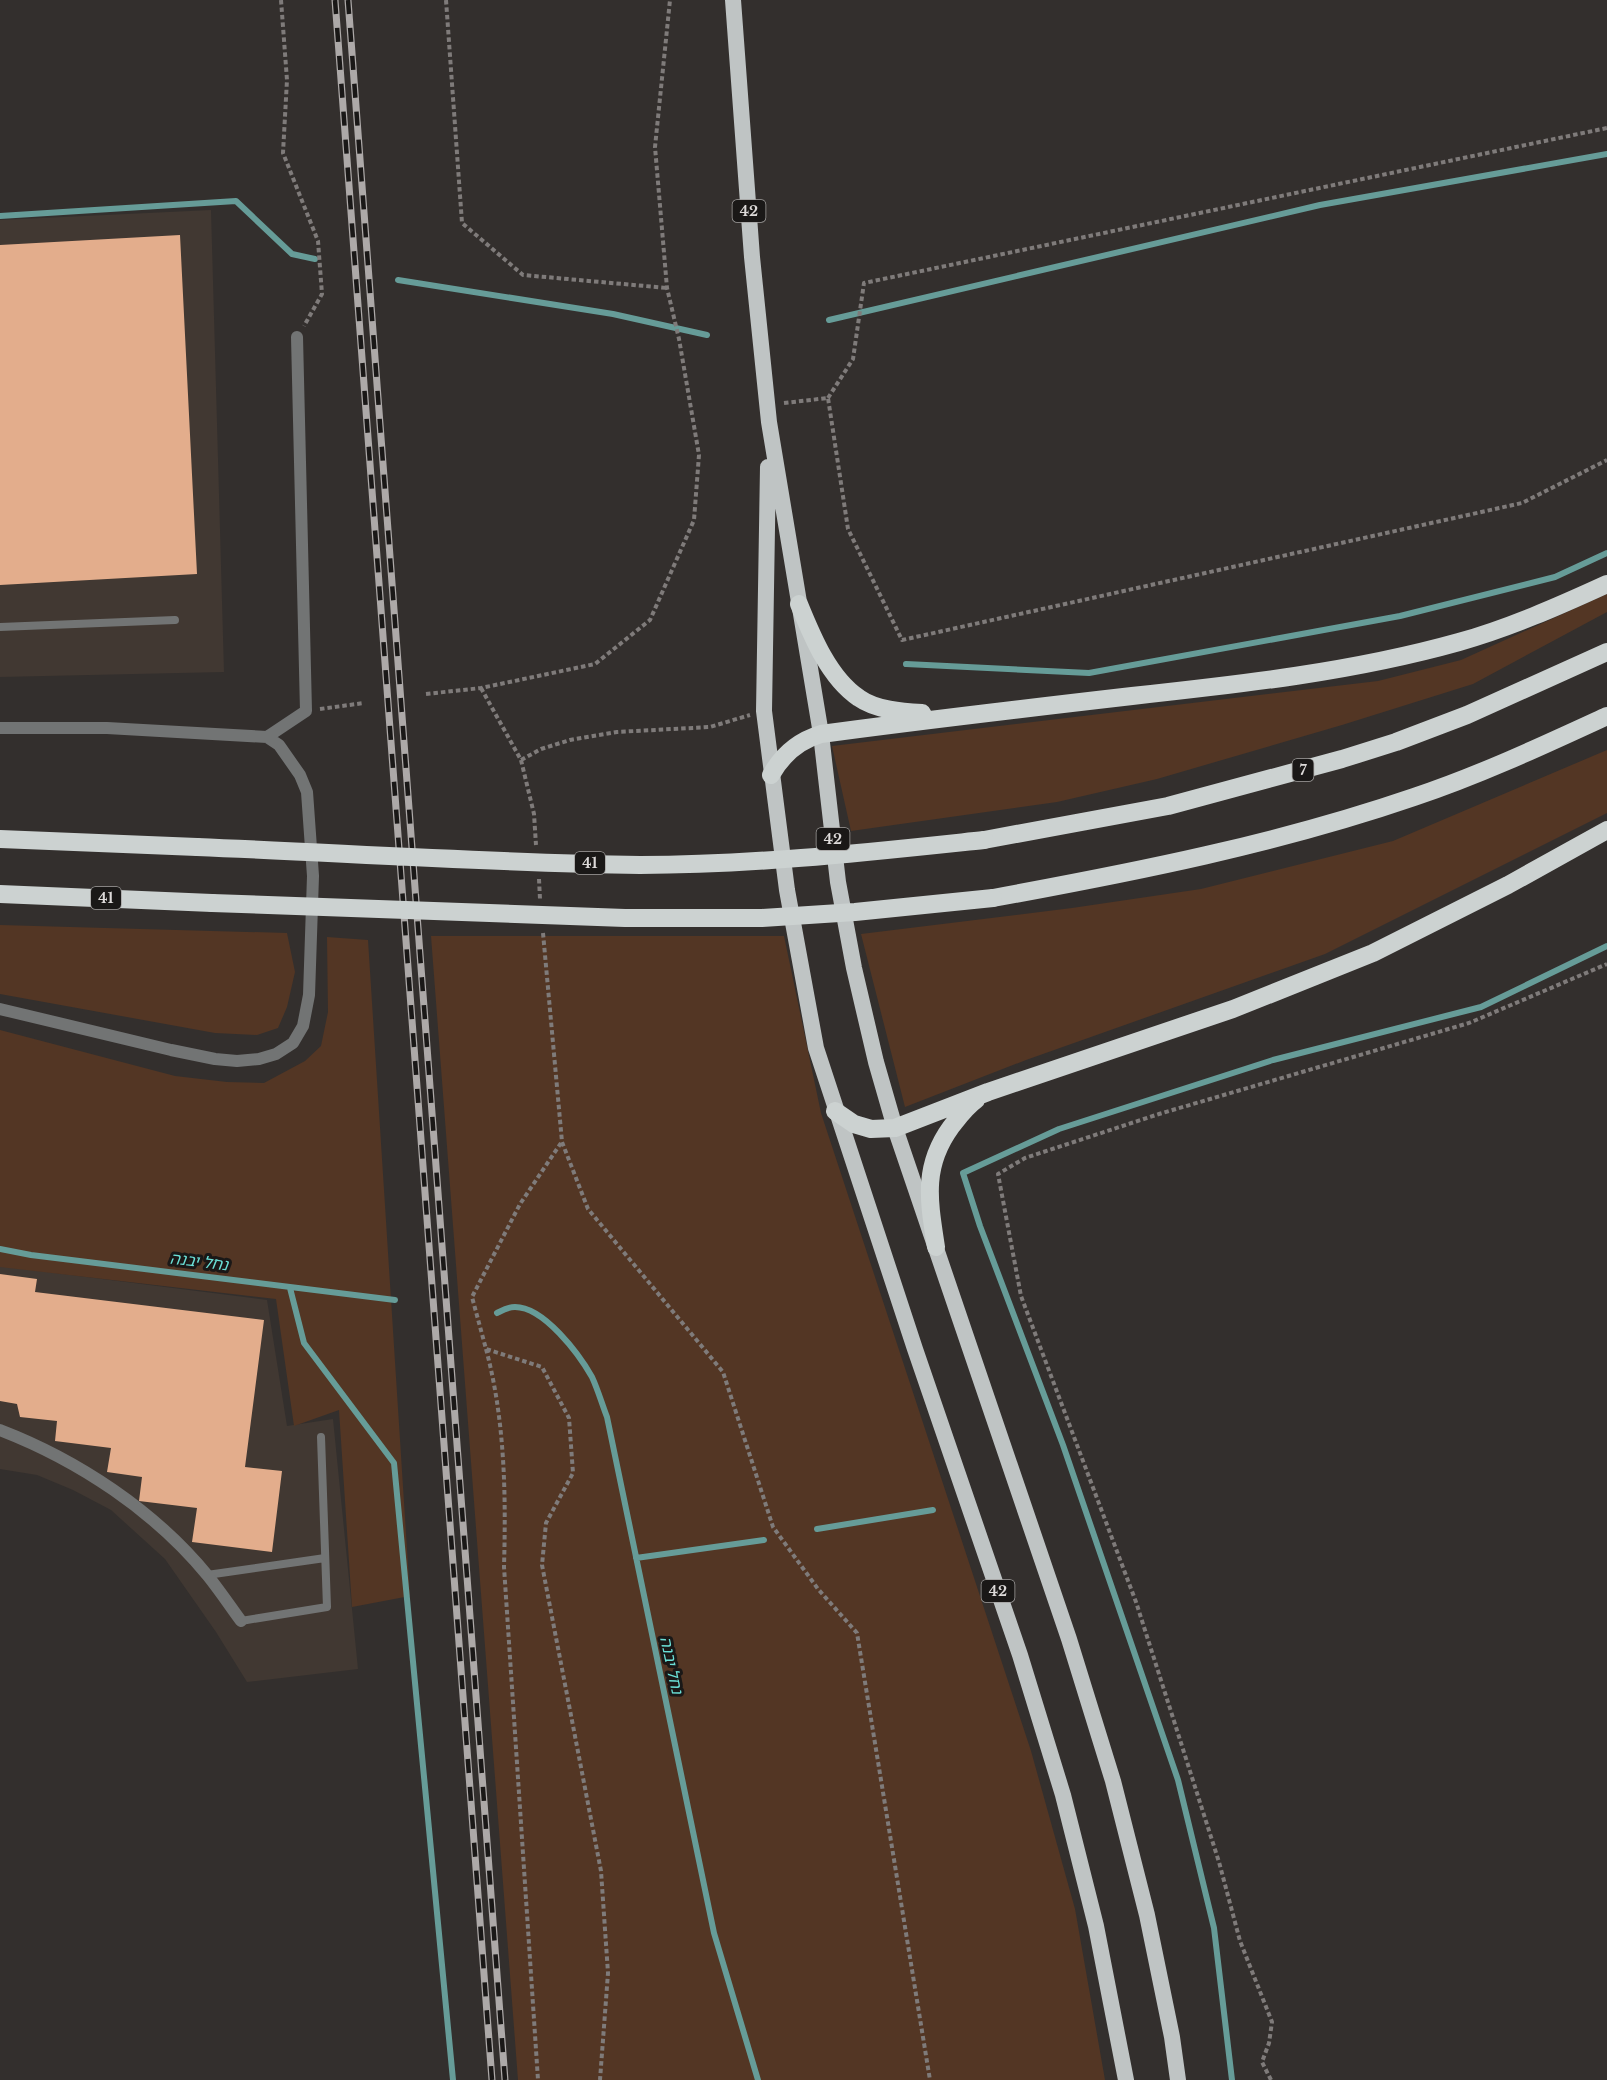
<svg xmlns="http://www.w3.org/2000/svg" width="1607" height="2080" viewBox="0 0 1607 2080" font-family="'Libre Baskerville','Noto Sans Hebrew',serif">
	<rect width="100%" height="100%" fill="#332f2d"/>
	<path fill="#413832" d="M211,210L224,672L0,677V220Z
		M0,1266L267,1300L287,1426L333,1419L358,1669L247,1682L216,1632L165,1559L111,1510L73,1490L37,1475L0,1469Z"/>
	<path fill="#533624" d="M1607,594V612L1473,684L1342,725L1157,779L1057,802L851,831L832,746L1378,681L1461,660Z
		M1607,750V813L1325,954L1026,1060L905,1107L861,934L1072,908L1201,889L1393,841Z
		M0,925L287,933L295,972L287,1007L278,1028L257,1035L215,1033L0,994Z
		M431,936H784L821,1113L1031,1751L1075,1909L1105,2080H518Z
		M327,937L368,940L410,1596L352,1607L339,1410L294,1426L276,1299L0,1267V1030L175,1076L227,1082L264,1083L305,1061L321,1046L328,1012Z"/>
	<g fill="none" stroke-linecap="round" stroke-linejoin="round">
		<path stroke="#669c98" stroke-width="6" d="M0,216L236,201L292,254L315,259
			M398,280L613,314L707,335
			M829,320L1320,205L1607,154
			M906,664L1089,673L1400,616L1555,577L1607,553
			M0,1249L31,1255L395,1300
			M290,1288L304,1343L394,1463L453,2080
			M497,1313C503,1310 508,1307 515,1307C544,1307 579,1354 592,1377C598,1390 602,1404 607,1417L714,1933L758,2080
			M817,1529L933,1510
			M636,1558L764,1540
			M1232,2080L1214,1928L1178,1780L1063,1445L980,1226L963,1173L1059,1129L1273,1060L1481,1007L1607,946"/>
	</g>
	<path fill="#e3ad8c" d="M180,235L197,574L0,585V245Z
		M0,1274L37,1279L35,1292L264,1320L245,1467L282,1471L272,1552L192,1542L197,1508L139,1501L142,1477L107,1472L111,1448L55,1441L57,1421L20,1417L17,1404L0,1401Z"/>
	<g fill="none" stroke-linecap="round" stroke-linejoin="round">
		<path stroke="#7f7b7a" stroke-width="4" stroke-dasharray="4.5 3" stroke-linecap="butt" d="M281,0L287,80L283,153L318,241L322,294L304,326
			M446,0L462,223L523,275L667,288
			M828,398L853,359L864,283L1607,128
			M784,403L828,398L848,529L902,640L1522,503L1607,460
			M481,688L521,760L541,749L570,740L617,732L710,727L750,715
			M426,694L481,688L595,664L650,620L694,520L699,455L679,339L667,288L655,147L670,0
			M320,709L364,703
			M521,760L534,814L536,845
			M539,879L540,899
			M543,933L562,1142L588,1209L723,1372L773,1527L818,1589L857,1633L930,2080
			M561,1143L520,1204L472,1297L486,1349L542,1367L569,1418L573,1473L546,1523L542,1565L601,1871L608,1973L600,2080
			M486,1349C505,1420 506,1494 504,1567L538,2080
			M1271,2080L1262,2062L1269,2043L1272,2022L1240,1941L1219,1862L1136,1602L1021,1296L998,1174L1025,1158L1159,1114L1469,1023L1607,964"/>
		<path stroke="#727474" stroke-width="8" d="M0,627L175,620
			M207,1575L325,1558
			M241,1621L327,1607L321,1437"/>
		<path stroke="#727474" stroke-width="12" d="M0,728H107L267,737L279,745L300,775L307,792L313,876L309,995L303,1026L293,1043L276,1054L259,1059L237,1061L215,1059L171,1050L0,1009
			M267,737L306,711L297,337
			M0,1430C78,1460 155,1511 208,1576C220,1591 230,1606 241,1621"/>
		<path stroke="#bfc4c4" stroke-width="16" d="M733,0L752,257L769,422L821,734L838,882L854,968L876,1062L895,1128L1069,1639L1113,1781L1147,1915L1172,2037L1178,2080
			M768,467L764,711L787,890L816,1048L915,1349L1020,1655L1063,1795L1096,1926L1126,2080"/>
		<path stroke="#ccd2d1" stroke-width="18" d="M799,604C812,636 829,678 859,698C876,710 902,712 922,713
			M771,775C782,755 798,741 821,734C924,720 1028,708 1132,696C1242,684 1352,672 1459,642C1509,628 1559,606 1607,584
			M0,839L197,847
			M984,840L1168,806L1342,759L1396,742L1467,715L1607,652
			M0,894L212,903
			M993,898C1135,872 1277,844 1414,797C1480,775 1544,745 1607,716
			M835,1111L854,1124L871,1129L895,1128L988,1092L1233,1009L1373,953L1508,885L1607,830
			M936,1247C929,1201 922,1167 951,1127C959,1117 966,1107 976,1100"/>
		<defs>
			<path id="rail" d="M335,0L492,2080
				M348,0L505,2080"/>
		</defs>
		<use href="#rail" stroke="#ada9a8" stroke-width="7"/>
		<use href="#rail" stroke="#1a1817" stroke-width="4.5" stroke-dasharray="14" stroke-linecap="butt"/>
		<path stroke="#ccd2d1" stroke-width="18" d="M197,847C344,853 492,863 640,865C755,865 870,852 984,840
			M212,903L625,918H762L855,912L993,898"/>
	</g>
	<g text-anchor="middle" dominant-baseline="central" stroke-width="6" stroke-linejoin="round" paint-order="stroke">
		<g fill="#1a1817" stroke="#a2a09f" stroke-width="1.5">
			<rect x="732.5" y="200" width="33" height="22" rx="4.5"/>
			<rect x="1292.5" y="759" width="21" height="22" rx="4.5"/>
			<rect x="816.5" y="828" width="33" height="22" rx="4.5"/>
			<rect x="575" y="852" width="30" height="22" rx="4.5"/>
			<rect x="91" y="887" width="30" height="22" rx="4.5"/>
			<rect x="981.5" y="1580" width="33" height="22" rx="4.5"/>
		</g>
		<g font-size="14" font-weight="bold" fill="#dddad9">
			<text x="749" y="211">42</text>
			<text x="1303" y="770">7</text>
			<text x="833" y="839">42</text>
			<text x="590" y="863">41</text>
			<text x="106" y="898">41</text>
			<text x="998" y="1591">42</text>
		</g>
		<g font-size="16" font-style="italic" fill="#6be0d7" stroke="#1a1817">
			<text transform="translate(199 1261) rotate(7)">נחל יבנה</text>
			<text transform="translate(672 1665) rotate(78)">נחל יבנה</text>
		</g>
	</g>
</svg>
